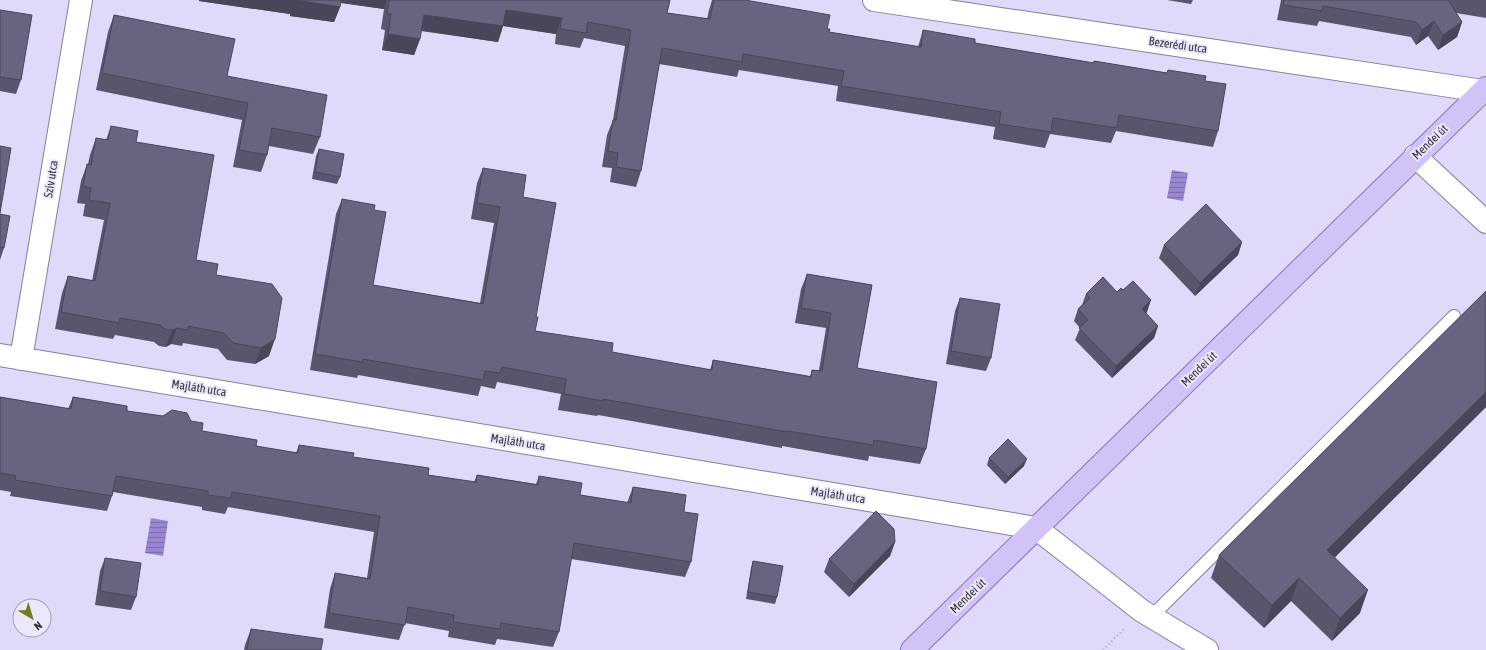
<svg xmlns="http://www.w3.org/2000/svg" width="1486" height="650" viewBox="0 0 1486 650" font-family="'Asap Condensed',sans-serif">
	<defs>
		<pattern id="water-rules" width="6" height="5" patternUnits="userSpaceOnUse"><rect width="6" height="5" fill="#9986d1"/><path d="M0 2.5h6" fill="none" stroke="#7e6eab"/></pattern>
	</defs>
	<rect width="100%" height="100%" fill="#e0d9fa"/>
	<path fill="url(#water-rules)" d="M1172,170L1188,173L1183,201L1167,198Z
		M151,518L168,521L163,556L145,553Z"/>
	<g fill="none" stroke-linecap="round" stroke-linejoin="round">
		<defs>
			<path id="lane" d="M1151,617L1454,316"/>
			<path id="street" d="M874,0L1483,91
				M1415,156L1486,222
				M0,355L1036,528L1142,611L1207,650
				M21,359L81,0"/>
			<path id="primary" d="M912,650L1486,88"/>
		</defs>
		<use href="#lane" stroke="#857f9d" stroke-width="14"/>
		<use href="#street" stroke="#857f9d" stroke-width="24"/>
		<use href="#primary" stroke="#8676b5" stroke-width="24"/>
		<path stroke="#aba6c1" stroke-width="2.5" stroke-dasharray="1 3" stroke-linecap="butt" d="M1103,650L1124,629"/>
		<use href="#lane" stroke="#fff" stroke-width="12"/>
		<use href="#street" stroke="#fff" stroke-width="22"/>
		<use href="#primary" stroke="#d1c3f8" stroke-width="22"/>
	</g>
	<path fill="#5a556d" d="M199,0H670L667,13L707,19L709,10L712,0H745L827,29L829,32L918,47L923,30L975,43L1093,63L1094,61L1167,73L1168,70L1205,81L1218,131L1213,147L1116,131L1111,143L1050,134L1045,148L993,139L995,127L836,101L838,86L739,70L737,77L659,64L641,171L636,187L610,182L612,168L602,167L607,135L613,120L625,46L584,38L580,48L555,44L556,34L503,26L498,42L421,31L420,39L414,55L382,50L385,30L381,29L384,9L340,3V7L334,22L290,16V14L199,1Z
		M1167,0H1193L1191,4Z
		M1281,0H1486V18L1456,13L1462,22L1457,37L1438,50L1428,36L1416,45L1411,37L1319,21L1317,26L1277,20Z
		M0,10L21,80L16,94L0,91Z
		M114,15L227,76L320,137L313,154L269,146L267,155L261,172L233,167L242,120L96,90L108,32Z
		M111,126L136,142L196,260L216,275L269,356L255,364L227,360L218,349L183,343L182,346L171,344L166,347L159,346L154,342L115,335L113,339L55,329L62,293L68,276L92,281L104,220L83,216L85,204L77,203L81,181L87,164H88L90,155L96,138L106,140Z
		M319,149L340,177L337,184L312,179L316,156Z
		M483,168L523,197L536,317L535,331L612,352L710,370L713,360L810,376L812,370H819L826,328L795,323L801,289L807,274L872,285L857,368L926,449L920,464L869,456L868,461L782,446V448L598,415L597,416L558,410L561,394L497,382L495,389L481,386L478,396L358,375L357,378L310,370L336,214L342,199L374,210L373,285L480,303L494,223L471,219L477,183Z
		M0,214L4,248L0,260Z
		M1242,242L1238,255L1195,296L1159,258L1164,245Z
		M1486,291V407L1335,557L1360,613L1332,641L1291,601L1264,628L1211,578L1219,555Z
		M1117,292L1147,312L1146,313L1158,326L1154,338L1112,378L1075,340L1080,328L1074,321L1078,309L1082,305L1086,294Z
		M960,298L991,358L986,371L946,364L955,311Z
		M0,397L68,409L73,397L127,411L191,421L202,431L256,446L296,453L299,445L428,475L474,482L477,475L536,484L539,476L580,495L627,503L633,487L684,512L691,562L685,577L571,559L559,632L553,647L497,639L495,645L448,637L449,631L405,623L399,640L324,628L330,589L335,573L367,578L374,532L228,507L225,514L202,510V507L113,492L112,496L107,511L10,496L11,492L0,490Z
		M989,458L1024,466L1005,484L987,465Z
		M895,542L890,556L849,597L824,572L829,559Z
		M105,558L136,597L131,610L95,605L100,571Z
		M753,561L777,597L775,604L746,599L751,568Z
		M251,629L321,650H244L245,645Z"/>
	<path fill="#4a4559" d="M199,0H295L290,14L199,1Z
		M295,0L340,7L334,22L290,16Z
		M338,0H387L384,9L337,2Z
		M506,10L562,18L556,34L503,26L498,42L418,30L424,15Z
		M1434,21L1428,36L1416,45L1422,30Z
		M1462,22L1457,37L1438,50L1443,35Z
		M388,34L420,39L414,55L382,50Z
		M1242,242L1238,255L1195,296L1200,283Z
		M1151,300L1147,312L1138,321L1142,309Z
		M1158,326L1154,338L1112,378L1116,366Z
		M177,328L171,344L166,347L172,330Z
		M275,339L269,356L255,364L261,348Z
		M1486,392V407L1319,573L1327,550Z
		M1027,459L1024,466L1005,484L1008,477Z
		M895,542L890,556L849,597L854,584Z
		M1299,578L1291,601L1264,628L1272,605Z
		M1368,590L1360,613L1332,641L1340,618Z"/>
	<path fill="#69637f" stroke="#4a4559" d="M295,0H341L340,7Z
		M389,0H670L667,13L710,19L714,0H745L830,15L827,29H830L829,32L921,47L923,30L975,39V43L1094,63V61L1167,73L1168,70L1206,76L1205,81L1226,84L1218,131L1119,115L1117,128L1053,118L1051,132L999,124L1001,112L841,86L844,71L743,54L742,62L662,48L641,171L616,167L618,153L608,151L613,120H616L631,30L588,22L586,33L560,29L562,18L506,10L503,26L424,15L420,39L388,34L391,14H387Z
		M1284,0H1448L1462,22L1443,35L1434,21L1422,30L1416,22L1323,6L1322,11L1283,5Z
		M0,10L32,15L21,80L0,77Z
		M114,15L235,39L227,76L327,95L320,137L272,128L267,155L239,150L248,103L102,73Z
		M111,126L138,131L136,142L214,155L196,260L218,264L216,275L272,284L282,298L275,339L261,348L233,343L224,333L188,326V330L177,328L172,330L165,329L160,325L120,318L119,323L61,312L68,276L95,281L110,203L89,200L91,188L83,186L87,164L91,165L96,138L108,140Z
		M0,146L11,148L0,213Z
		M319,149L344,154L340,177L315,172Z
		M483,168L526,175L523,197L556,203L536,317H538L535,331L613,343L612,352L712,370L713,360L811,377L812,370L822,371L831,313L801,308L807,274L872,285L857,368L937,382L926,449L874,440L873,445L788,431L787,432L603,399V401L564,394L566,379L502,367L500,373L485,371L483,380L363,359L362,362L315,354L342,199L375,205L374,210L386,212L373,285L483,304L500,207L477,203Z
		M1206,204L1242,242L1200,283L1164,245Z
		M0,214L10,216L4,248L0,247Z
		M1103,277L1117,292L1121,288L1123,290L1133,281L1151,300L1142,309L1158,326L1116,366L1079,328L1088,320L1078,309L1090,298L1086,294Z
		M1486,291V392L1327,550L1368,590L1340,618L1299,578L1272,605L1219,555Z
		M960,298L1000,304L991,358L951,351Z
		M0,397L71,409L73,397L127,406V411L163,416L172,410L187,413L191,421L203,423L202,431L257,440L256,446L298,453L299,445L354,453L353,457L429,468L428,475L476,482L477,475L538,485L539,476L582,483L580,495L631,503L633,487L686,495L684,512L698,514L691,562L574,543L559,632L501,623L500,629L453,622L454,615L408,607L405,625L329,613L335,573L370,579L380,516L232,492L231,498L208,495V491L116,476L112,496L15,480L16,476L0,473Z
		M1008,439L1027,459L1008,477L989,458Z
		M876,511L894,529L895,542L854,584L829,559Z
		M105,558L141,563L136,597L100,591Z
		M753,561L783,566L777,597L748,592Z
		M251,629L323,639L321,650H247Z"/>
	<g text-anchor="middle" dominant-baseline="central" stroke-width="4" stroke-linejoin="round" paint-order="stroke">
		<g font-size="12" fill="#35323f" stroke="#ece8fc">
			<text transform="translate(1178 45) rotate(8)">Bezerédi utca</text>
			<text transform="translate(1430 142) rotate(-44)">Mendei út</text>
			<text transform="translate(51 179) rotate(-81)">Szív utca</text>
			<text transform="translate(1199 369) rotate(-44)">Mendei út</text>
			<text transform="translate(199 388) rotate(9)">Majláth utca</text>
			<text transform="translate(518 442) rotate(9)">Majláth utca</text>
			<text transform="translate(838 495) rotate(9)">Majláth utca</text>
			<text transform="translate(968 596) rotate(-44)">Mendei út</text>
		</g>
	</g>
	<g transform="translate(32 618) rotate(142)"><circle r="19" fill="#ece8fc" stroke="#a39fb0"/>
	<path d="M0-3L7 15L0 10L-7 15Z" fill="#727b26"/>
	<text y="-6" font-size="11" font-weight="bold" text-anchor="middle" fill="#35323f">N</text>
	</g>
</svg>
